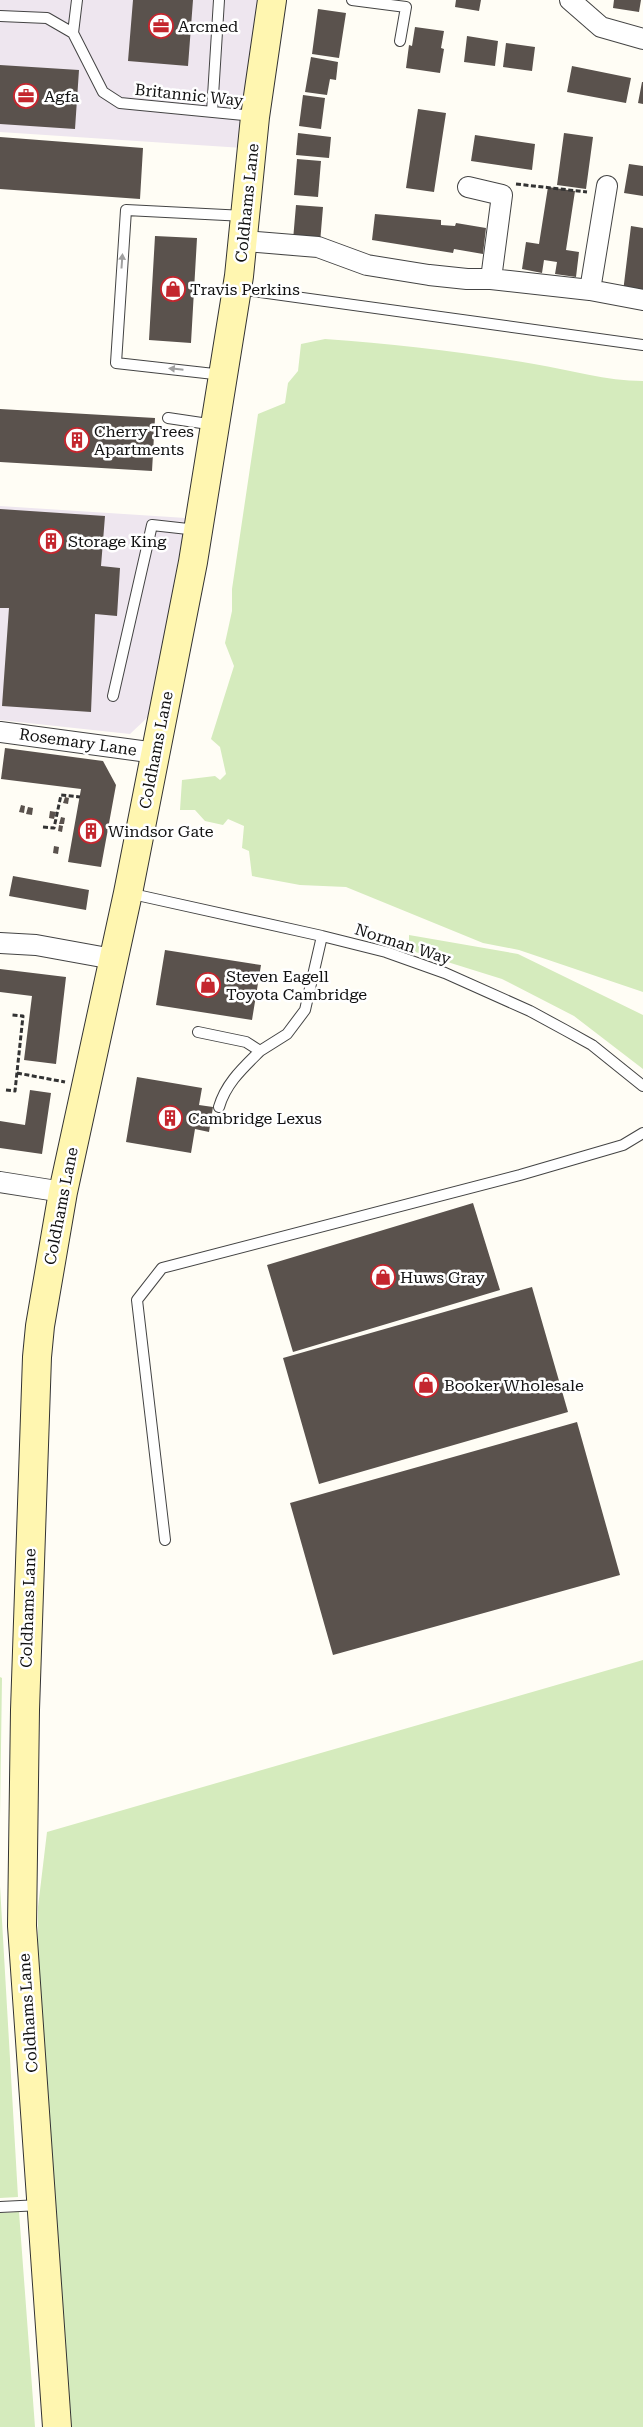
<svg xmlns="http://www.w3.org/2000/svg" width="643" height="2427" viewBox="0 0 643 2427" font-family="'Roboto Serif',serif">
	<rect width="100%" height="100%" fill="#fffdf5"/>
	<path fill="#eee6ef" d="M0,0H260L243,148L0,132Z
		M0,506L186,518L149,716L130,734L0,720Z"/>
	<path fill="#d5ebbd" d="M325,339C395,344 465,352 534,364C571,370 606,381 643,381V992L519,950L483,943L346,887L300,885L252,876L249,851L242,848L244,826L228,819L223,825L205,821L195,810H180L182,780L215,776L220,780L226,774L220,747L211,739L234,666L225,643L232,611V589L258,414L285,403L288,383L298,371L301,344Z
		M409,935L518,954L643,1015V1069L574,1016L502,979L409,950Z
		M643,1660V2427H69L37,2079L38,1907L47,1832Z
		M0,1677L2,1678L0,1817Z
		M0,1886L18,2197L0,2198Z
		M19,2212L35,2427H0V2213Z"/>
	<path fill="#5a524d" d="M133,0H193L188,66L128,61Z
		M456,0H481L479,11L455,7Z
		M614,0H641L639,12L613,8Z
		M318,9L346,13L339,58L312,54Z
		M415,27L444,31L441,48L444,49L440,73L406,68L409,45L412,46Z
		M467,36L498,41L495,66L464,62Z
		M506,43L535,47L532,71L503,67Z
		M311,57L338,62L336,80L330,79L327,95L305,92Z
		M0,65L79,70L75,129L0,124Z
		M572,66L631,78L626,103L567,92Z
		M642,82H643V104L638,103Z
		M303,95L325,98L321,129L299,126Z
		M418,109L446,113L434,192L406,188Z
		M298,133L331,137L329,158L296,155Z
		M564,133L593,137L586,189L557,185Z
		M475,135L535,144L532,170L471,161Z
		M0,137L143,148L140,199L0,189Z
		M297,159L321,161L318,197L294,195Z
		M629,164L643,166V196L624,193Z
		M548,187L575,191L566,250L579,252L576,277L555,274L557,262L544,260L542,273L522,269L526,242L539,244Z
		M296,205L323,207L320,243L293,240Z
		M375,214L441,220V225L455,226L456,223L486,228L483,254L454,249L453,253L372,240Z
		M631,226L643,228V294L623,292Z
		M155,236L197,238L191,343L149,340Z
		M0,409L155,418L152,471L0,462Z
		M0,509L105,516L101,566L120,568L117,616L95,614L91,712L2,706L9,608H0Z
		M5,748L103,761L116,785L101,867L68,862L81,789L1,779Z
		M65,797L69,798L68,804L63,803Z
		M21,805L25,806L24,813L19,812Z
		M28,807L33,808L32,815L26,814Z
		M50,811L56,812L54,819L49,818Z
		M61,817L65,818L64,824H59Z
		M59,825L63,826L62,832L58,831Z
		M54,846L59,847L58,854L53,853Z
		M13,876L89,890L86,910L9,896Z
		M165,950L261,965L252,1020L156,1005Z
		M0,969L66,977L56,1064L24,1060L32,996L0,992Z
		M137,1077L202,1088L199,1105L213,1107L209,1132L195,1129L191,1153L126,1142Z
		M30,1090L51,1093L42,1154L0,1148V1121L25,1125Z
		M473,1203L500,1290L293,1352L267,1265Z
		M532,1287L568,1412L319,1484L283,1358Z
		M577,1422L620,1575L333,1655L290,1503Z"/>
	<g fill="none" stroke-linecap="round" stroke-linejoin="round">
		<defs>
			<path id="lane" d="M77,0L73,33L103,92L120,103L254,116
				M352,0L406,7L400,41
				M0,16L47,18L73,33
				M212,112L219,0
				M238,289L643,345
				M223,375L116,363L126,210L245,216
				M168,418L215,425
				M113,696L152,525L197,530
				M128,893L322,936L386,952L445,973L530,1011L565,1030L592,1045L643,1086
				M198,1032L246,1042L260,1051L287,1034L305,1010L322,936
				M219,1107C226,1083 243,1068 260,1051
				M165,1540L137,1300L162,1268L520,1175L623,1145L643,1133
				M0,2207L41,2205"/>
			<path id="street" d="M570,0L601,27L643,39
				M468,187L502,195L491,279
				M244,241L318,247L367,265L429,275L467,279H491L590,290L643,300
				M590,290L607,186
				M0,732L156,753
				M0,943L36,945L113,959
				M0,1182L63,1192"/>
			<path id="secondary" d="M57,2427L22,1926L25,1710L37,1357L40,1326L63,1192L128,893L193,562L239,276L255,117L272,0"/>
		</defs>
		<use href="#lane" stroke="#444" stroke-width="12"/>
		<use href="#street" stroke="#444" stroke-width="22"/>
		<use href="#secondary" stroke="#333" stroke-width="30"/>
		<path stroke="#333" stroke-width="3" stroke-dasharray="5 2.5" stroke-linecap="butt" d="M516,184L587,192
			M43,827L54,828L61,795L80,797
			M17,1073L65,1082
			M6,1090L15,1091L23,1016L12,1015"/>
		<use href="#lane" stroke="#fff" stroke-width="10"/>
		<use href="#street" stroke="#fff" stroke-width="20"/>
		<use href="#secondary" stroke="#fff6b0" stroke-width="28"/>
	</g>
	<defs><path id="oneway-solid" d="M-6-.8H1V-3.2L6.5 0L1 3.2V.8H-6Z" transform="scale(1.25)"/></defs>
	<g fill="#a0a0a0">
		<use href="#oneway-solid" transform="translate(122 261) rotate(-86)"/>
		<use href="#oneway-solid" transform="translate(176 369) rotate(-174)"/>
	</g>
	<defs>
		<symbol id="office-ring" viewBox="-11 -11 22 22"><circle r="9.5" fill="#fff" stroke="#c4262e" stroke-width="1.5"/><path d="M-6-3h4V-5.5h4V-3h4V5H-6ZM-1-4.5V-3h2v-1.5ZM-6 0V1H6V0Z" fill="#c4262e"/></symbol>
		<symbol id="shop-ring" viewBox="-11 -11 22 22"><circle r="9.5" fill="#fff" stroke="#c4262e" stroke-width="1.5"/><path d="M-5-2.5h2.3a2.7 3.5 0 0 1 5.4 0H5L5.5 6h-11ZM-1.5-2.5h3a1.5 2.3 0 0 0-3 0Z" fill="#c4262e"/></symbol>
		<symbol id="building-ring" viewBox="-11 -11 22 22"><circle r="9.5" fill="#fff" stroke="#c4262e" stroke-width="1.5"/><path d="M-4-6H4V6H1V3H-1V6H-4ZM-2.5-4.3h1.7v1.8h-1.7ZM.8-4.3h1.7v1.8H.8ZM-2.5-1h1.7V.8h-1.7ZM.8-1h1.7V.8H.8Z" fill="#c4262e"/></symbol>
	</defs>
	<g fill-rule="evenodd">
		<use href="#office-ring" x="147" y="12" width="28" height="28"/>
		<use href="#office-ring" x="12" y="82" width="28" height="28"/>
		<use href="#shop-ring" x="159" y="275" width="28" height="28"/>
		<use href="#building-ring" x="63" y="426" width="28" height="28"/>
		<use href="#building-ring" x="37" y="527" width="28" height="28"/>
		<use href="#building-ring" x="77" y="817" width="28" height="28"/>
		<use href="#shop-ring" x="194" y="971" width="28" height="28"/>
		<use href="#building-ring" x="156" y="1104" width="28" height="28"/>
		<use href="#shop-ring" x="369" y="1263" width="28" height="28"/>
		<use href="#shop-ring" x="412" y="1371" width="28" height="28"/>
	</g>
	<g text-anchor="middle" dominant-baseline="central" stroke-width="5" stroke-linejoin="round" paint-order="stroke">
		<g font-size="16" fill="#111" stroke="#fff" text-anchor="start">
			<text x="178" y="26">Arcmed</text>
			<text x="44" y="96">Agfa</text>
			<text x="190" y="289">Travis Perkins</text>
			<text x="94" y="431">Cherry Trees<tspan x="94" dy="18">Apartments</tspan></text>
			<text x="68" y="541">Storage King</text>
			<text x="108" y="831">Windsor Gate</text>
			<text x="226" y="976">Steven Eagell<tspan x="226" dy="18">Toyota Cambridge</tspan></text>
			<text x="188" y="1118">Cambridge Lexus</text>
			<text x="400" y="1277">Huws Gray</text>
			<text x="444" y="1385">Booker Wholesale</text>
		</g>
		<g font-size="16" fill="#111" stroke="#fff">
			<text transform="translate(189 95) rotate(6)">Britannic Way</text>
			<text transform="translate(247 203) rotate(-84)">Coldhams Lane</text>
			<text transform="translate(78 742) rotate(8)">Rosemary Lane</text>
			<text transform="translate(156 750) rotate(-79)">Coldhams Lane</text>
			<text transform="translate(403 944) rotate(18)">Norman Way</text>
			<text transform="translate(61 1206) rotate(-79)">Coldhams Lane</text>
			<text transform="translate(28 1608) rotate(-88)">Coldhams Lane</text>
			<text transform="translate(28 2013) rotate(-94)">Coldhams Lane</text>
		</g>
	</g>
</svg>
